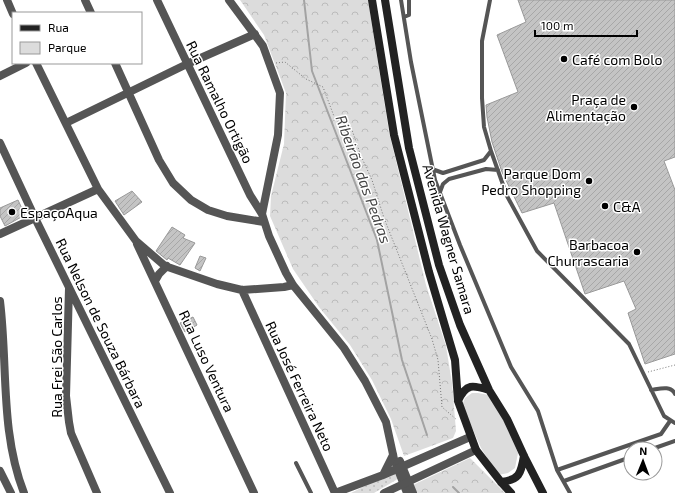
<svg xmlns="http://www.w3.org/2000/svg" width="675" height="493" viewBox="0 0 675 493" font-family="'Exo 2',sans-serif">
	<defs>
		<pattern id="forest-crowns" width="20" height="18" patternUnits="userSpaceOnUse"><rect width="20" height="18" fill="#dcdcdc"/><path d="M2 6a3 3 0 1 1 6 0M12 15a3 3 0 1 1 6 0" fill="none" stroke="#bbb"/></pattern>
		<pattern id="park-dots" width="8" height="8" patternUnits="userSpaceOnUse"><rect width="8" height="8" fill="#dcdcdc"/><path d="M2 2h.1M6 6h.1" fill="none" stroke="#bbb" stroke-width="1.8" stroke-linecap="round"/></pattern>
		<pattern id="building-hatch" width="6" height="6" patternUnits="userSpaceOnUse"><rect width="6" height="6" fill="#c4c4c4"/><path d="M-1 1l2-2M0 6l6-6M5 7l2-2" fill="none" stroke="#a7a7a7"/></pattern>
	</defs>
	<rect width="100%" height="100%" fill="#fff"/>
	<path fill="#dcdcdc" d="M472,393H478L489,395L504,421L518,453L515,468L508,473L498,475L481,448L462,405L465,398Z"/>
	<path fill="url(#forest-crowns)" d="M240,0H368L389,132L426,285L446,346L452,383L456,431L453,438L404,456L391,419L372,380L350,345L319,307L293,269L270,216L271,196L284,144L286,93L264,35Z
		M470,458L505,493H415L413,485Z"/>
	<path fill="url(#park-dots)" d="M395,472L398,478L396,480L374,493H351L390,473Z"/>
	<g fill="none" stroke-linecap="round" stroke-linejoin="round">
		<path stroke="#a3a3a3" stroke-width="2" d="M304,0L312,71L377,240L402,360L427,435
			M453,487L459,493"/>
	</g>
	<path fill="url(#building-hatch)" stroke="#999" d="M518,0H675V157L664,161L675,190V354L645,364L628,313L636,309L624,281L585,294L554,203L522,213L502,172L492,142L487,117L486,105L518,92L497,35L526,22Z
		M132,191L142,202L124,215L115,201Z
		M18,200L25,215L5,226L0,216V208Z
		M172,227L185,235L183,238L195,243L180,265L168,258L167,260L156,251Z
		M200,256L206,258L200,271L195,268Z
		M193,317L197,325L185,332L180,323Z"/>
	<g fill="none" stroke-linecap="round" stroke-linejoin="round">
		<path stroke="#777" stroke-width="1" stroke-dasharray="1 2" stroke-linecap="butt" d="M276,63L285,62L306,79L323,87L335,119L351,127L361,156L372,180L384,218L432,339L438,360L442,407L457,420
			M648,372L675,365"/>
		<path stroke="#555" stroke-width="4" d="M401,0L411,62L435,180L460,245L511,367L538,411L557,470L570,493
			M404,17L409,15V0
			M491,151L507,196L537,251L629,344L664,416L675,423
			M432,169L443,173L484,160L491,151L484,127L482,98V41L490,0
			M440,192L443,184L449,179L486,169L498,170
			M651,390C659,389 671,385 675,394
			M652,449L675,441
			M296,463L311,493
			M557,470L661,434L670,421
			M564,481L631,457"/>
		<path stroke="#555" stroke-width="8" d="M7,0L13,14
			M85,0L91,13
			M157,0L250,195L262,214
			M229,0L263,46L280,93L278,135L262,214L269,236L286,273L293,285L344,348L365,381L386,422L394,459L407,493
			M36,63L98,189L136,241L165,266L217,284L242,290L284,287L293,285
			M115,63L159,160L173,183L191,200L208,210L227,216L264,222
			M0,76L26,63
			M66,123L187,64L255,34
			M0,143L35,218L170,493
			M0,234L98,189
			M137,244L254,493
			M155,281L159,274L167,266
			M69,288L66,396L69,422L71,433L97,493
			M242,290L335,493
			M0,301C8,367 0,431 24,493
			M400,461L413,493
			M0,471L11,493"/>
		<path stroke="#555" stroke-width="8" d="M383,475L393,455
			M335,493L383,475L470,437
			M384,493L476,450"/>
		<path stroke="#222" stroke-width="8" d="M372,0L394,135L429,272L455,360L458,401L476,450L501,482L511,493
			M385,0L409,148L439,265L460,325L489,390L507,419L524,456L543,493
			M458,401C466,383 473,385 489,390
			M501,482C519,480 521,474 524,456"/>
	</g>
	<g fill="#000" stroke="#fff" stroke-width="1.5">
		<circle cx="564" cy="59" r="4"/>
		<circle cx="634" cy="107" r="4"/>
		<circle cx="589" cy="181" r="4"/>
		<circle cx="605" cy="206" r="4"/>
		<circle cx="12" cy="212" r="4"/>
		<circle cx="637" cy="252" r="4"/>
	</g>
	<g text-anchor="middle" dominant-baseline="central" stroke-width="3" stroke-linejoin="round" paint-order="stroke">
		<g font-size="14" fill="#000" stroke="#fff" text-anchor="start">
			<text x="572" y="59">Café com Bolo</text>
			<text x="626" y="99" text-anchor="end">Praça de<tspan x="626" dy="16">Alimentação</tspan></text>
			<text x="581" y="173" text-anchor="end">Parque Dom<tspan x="581" dy="16">Pedro Shopping</tspan></text>
			<text x="613" y="206">C&amp;A</text>
			<text x="20" y="212">EspaçoAqua</text>
			<text x="629" y="244" text-anchor="end">Barbacoa<tspan x="629" dy="16">Churrascaria</tspan></text>
		</g>
		<g font-size="14" fill="#000" stroke="#fff">
			<text transform="translate(220 102) rotate(64)">Rua Ramalho Ortigão</text>
			<text transform="translate(449 239) rotate(74)">Avenida Wagner Samara</text>
			<text transform="translate(101 323) rotate(64)">Rua Nelson de Souza Bárbara</text>
			<text transform="translate(56 357) rotate(-90)">Rua Frei São Carlos</text>
			<text transform="translate(207 361) rotate(65)">Rua Luso Ventura</text>
			<text transform="translate(300 386) rotate(65)">Rua José Ferreira Neto</text>
		</g>
		<g font-size="15" font-style="italic" fill="#444" stroke="#fff">
			<text transform="translate(364 179) rotate(70)">Ribeirão das Pedras</text>
		</g>
	</g>
	<rect x="12" y="12" width="130" height="52" fill="#ffffff" stroke="#999999"/>
	<rect x="20" y="25" width="20" height="6" fill="#222222" stroke="#999999"/>
	<text x="48" y="32" font-size="12" fill="#000000">Rua</text>
	<rect x="20" y="42" width="20" height="12" fill="#dcdcdc" stroke="#999999"/>
	<text x="48" y="52" font-size="12" fill="#000000">Parque</text>
	<g transform="translate(643 461) rotate(1)"><circle r="19" fill="#ffffff" stroke="#999999"/>
	<path d="M0-3L7 15L0 10L-7 15Z" fill="#000000"/>
	<text y="-6" font-size="11" font-weight="bold" text-anchor="middle" fill="#000000">N</text>
	</g>
	<path d="M535 30v6h102v-6" fill="none" stroke="#000000" stroke-width="2"/>
	<text x="541" y="30" font-size="12" fill="#000000" stroke="#ffffff" stroke-width="3" paint-order="stroke">100 m</text>
</svg>
